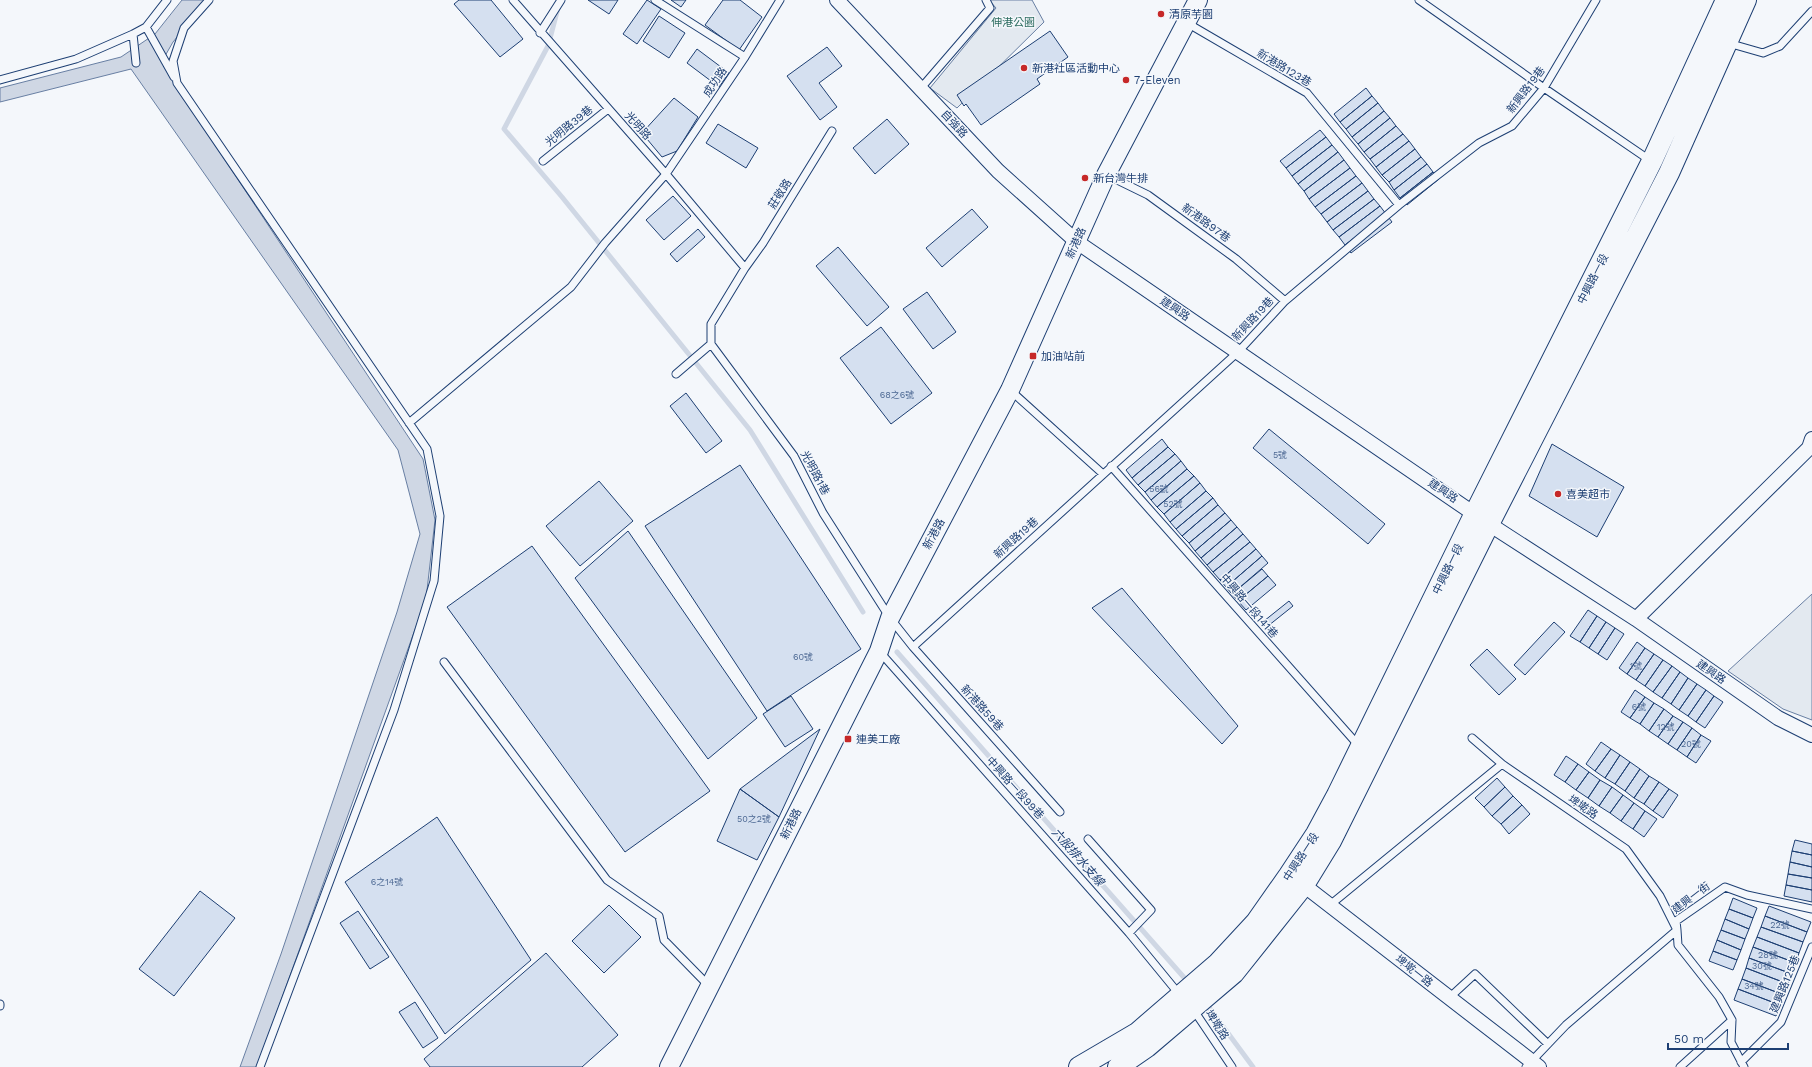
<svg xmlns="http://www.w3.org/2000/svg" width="1812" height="1067" viewBox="0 0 1812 1067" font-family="'Work Sans','Noto Sans TC',sans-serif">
	<rect width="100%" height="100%" fill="#f4f7fb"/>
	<path fill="#e3e9f0" stroke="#687fa3" d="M989,0H1032L1044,22L957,108L930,88L996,8Z
		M1812,594V720L1783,709L1728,671Z"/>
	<path fill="#cfd7e4" stroke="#687fa3" d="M182,0H208L173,42L165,56L186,101L423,459L435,520L426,599L257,1067H240L281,954L397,612L420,534L398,450L131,69L0,102V88L121,57L155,34Z"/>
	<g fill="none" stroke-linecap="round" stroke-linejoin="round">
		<path stroke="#cfd7e4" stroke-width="5" d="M558,8L548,46L504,129L562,197L750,430L863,612
			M897,652L1188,982
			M1205,1002L1253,1067"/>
	</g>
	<path fill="#d5e0f0" stroke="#1d3f73" d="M459,0H491L523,39L500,57L454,4Z
		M588,0H618L609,14Z
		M647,0L661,9L637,44L623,34Z
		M671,0H686L681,7Z
		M723,0H740L762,17L739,50L705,25Z
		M659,16L685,33L669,58L643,41Z
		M1050,31L1068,57L1037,79L1040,84L981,125L966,104L964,106L957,95Z
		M827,47L842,66L819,83L837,107L820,120L787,76Z
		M697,49L729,73L719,87L687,63Z
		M1366,88L1372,96L1340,122L1334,114Z
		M1372,96L1378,103L1346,129L1340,122Z
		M674,98L698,117L677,151L662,157L642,133Z
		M1378,103L1384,111L1352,137L1346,129Z
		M1384,111L1390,118L1358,144L1352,137Z
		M1390,118L1396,126L1364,152L1358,144Z
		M887,119L909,144L875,174L853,148Z
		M718,124L758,148L746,168L706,143Z
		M1396,126L1403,134L1370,159L1364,152Z
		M1320,130L1326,137L1286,168L1280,161Z
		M1403,134L1409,141L1376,167L1370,159Z
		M1326,137L1332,145L1292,176L1286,168Z
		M1409,141L1415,149L1382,175L1376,167Z
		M1332,145L1338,152L1298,184L1292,176Z
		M1415,149L1421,157L1389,182L1382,175Z
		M1338,152L1344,160L1304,191L1298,184Z
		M1421,157L1427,164L1394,190L1389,182Z
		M1344,160L1350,168L1309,199L1304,191Z
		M1427,164L1433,172L1400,198L1394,190Z
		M1350,168L1356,176L1315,207L1309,199Z
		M1433,172L1439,179L1407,205L1400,198Z
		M1356,176L1362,183L1321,214L1315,207Z
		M1362,183L1368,191L1327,222L1321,214Z
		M1368,191L1374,199L1333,230L1327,222Z
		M673,196L691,216L664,240L646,220Z
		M1374,199L1380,206L1339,237L1333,230Z
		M1380,206L1386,214L1345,245L1339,237Z
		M972,209L988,227L942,267L926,248Z
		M1386,214L1392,222L1351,253L1345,245Z
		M698,229L705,237L677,262L670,254Z
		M838,247L889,307L867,326L816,266Z
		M927,292L956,332L933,349L903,309Z
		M881,327L932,393L891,424L840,358Z
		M686,393L722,441L706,453L670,406Z
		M1269,429L1385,524L1368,544L1253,448Z
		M1162,439L1168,447L1132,478L1126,470Z
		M1552,444L1624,487L1597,537L1529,496Z
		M1168,447L1175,454L1138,485L1132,478Z
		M1175,454L1181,461L1145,492L1138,485Z
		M1181,461L1187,469L1151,500L1145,492Z
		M740,465L861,649L767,711L645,526Z
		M1187,469L1194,476L1157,507L1151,500Z
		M1194,476L1200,483L1164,514L1157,507Z
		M599,481L633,521L580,566L546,526Z
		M1200,483L1206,491L1170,522L1164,514Z
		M1206,491L1213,498L1176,529L1170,522Z
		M1213,498L1218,505L1182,536L1176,529Z
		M1218,505L1225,513L1189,543L1182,536Z
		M1225,513L1231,520L1195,551L1189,543Z
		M1231,520L1237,527L1201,558L1195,551Z
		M1237,527L1243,534L1207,565L1201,558Z
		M628,531L757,718L708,759L575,578Z
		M1243,534L1250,542L1213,572L1207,565Z
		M1250,542L1256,549L1220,580L1213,572Z
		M532,546L710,791L625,852L447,607Z
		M1256,549L1262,556L1226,587L1220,580Z
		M1262,556L1268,563L1232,594L1226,587Z
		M1262,569L1268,576L1238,601L1232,594Z
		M1268,576L1276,585L1246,610L1238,601Z
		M1122,588L1238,726L1222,744L1092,608Z
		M1289,601L1293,606L1268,626L1264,621Z
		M1588,610L1597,616L1580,642L1570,636Z
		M1597,616L1606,622L1589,648L1580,642Z
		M1554,622L1565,632L1525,675L1514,665Z
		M1606,622L1615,628L1598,654L1589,648Z
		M1615,628L1624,634L1607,660L1598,654Z
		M1637,642L1645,648L1627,674L1619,668Z
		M1645,648L1654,654L1636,680L1627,674Z
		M1487,649L1516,679L1499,695L1470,665Z
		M1654,654L1663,660L1645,686L1636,680Z
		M1663,660L1672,666L1653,692L1645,686Z
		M1672,666L1680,672L1662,698L1653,692Z
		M1680,672L1688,678L1671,704L1662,698Z
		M1688,678L1697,684L1679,710L1671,704Z
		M1697,684L1706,690L1688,716L1679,710Z
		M1635,690L1645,697L1630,718L1621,712Z
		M1706,690L1714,696L1696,722L1688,716Z
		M791,696L813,729L785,747L763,714Z
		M1714,696L1723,702L1705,728L1696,722Z
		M1645,697L1654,703L1640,724L1630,718Z
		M1654,703L1664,709L1649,731L1640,724Z
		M1664,709L1673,716L1658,737L1649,731Z
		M1673,716L1683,722L1668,744L1658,737Z
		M1683,722L1692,728L1677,750L1668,744Z
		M1692,728L1701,735L1687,757L1677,750Z
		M820,729L779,817L740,789Z
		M1701,735L1711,741L1696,763L1687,757Z
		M1601,742L1611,749L1595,771L1586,764Z
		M1611,749L1620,755L1605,778L1595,771Z
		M1620,755L1630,762L1615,784L1605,778Z
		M1566,756L1578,764L1565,782L1554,775Z
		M1630,762L1640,769L1625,791L1615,784Z
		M1578,764L1589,772L1576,790L1565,782Z
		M1640,769L1649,776L1634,798L1625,791Z
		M1589,772L1600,780L1588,798L1576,790Z
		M1649,776L1659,782L1644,804L1634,798Z
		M1497,778L1505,787L1484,807L1475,798Z
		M1600,780L1612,787L1599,806L1588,798Z
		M1659,782L1669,789L1653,811L1644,804Z
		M1505,787L1513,796L1492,816L1484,807Z
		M1612,787L1623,795L1610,813L1599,806Z
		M740,789L779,817L757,860L717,841Z
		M1669,789L1678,795L1663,818L1653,811Z
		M1623,795L1634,803L1621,821L1610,813Z
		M1513,796L1522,805L1501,824L1492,816Z
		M1634,803L1645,811L1633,829L1621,821Z
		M1522,805L1530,814L1509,834L1501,824Z
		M1645,811L1657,819L1644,837L1633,829Z
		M437,817L531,960L445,1034L345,882Z
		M1795,840L1812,844V855L1792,851Z
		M1792,851L1812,855V867L1790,862Z
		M1790,862L1812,867V878L1788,874Z
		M1788,874L1812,878V890L1786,885Z
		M1786,885L1812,890V902L1784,896Z
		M200,891L235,918L174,996L139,969Z
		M1733,898L1757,908L1753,918L1729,909Z
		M609,905L641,937L604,973L572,941Z
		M1769,906L1811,922L1807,932L1765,916Z
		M1729,909L1753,918L1749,929L1725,919Z
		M358,911L389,957L370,969L340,923Z
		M1765,916L1807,932L1803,942L1761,927Z
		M1725,919L1749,929L1745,939L1721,930Z
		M1761,927L1803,942L1799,953L1757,937Z
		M1721,930L1745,939L1741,950L1717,940Z
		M1757,937L1799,953L1796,963L1753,947Z
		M1717,940L1741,950L1737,960L1713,951Z
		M1753,947L1796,963L1792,974L1749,958Z
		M1713,951L1737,960L1733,970L1709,961Z
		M546,953L618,1035L582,1067H430L424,1059Z
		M1749,958L1792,974L1788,984L1746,968Z
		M1746,968L1788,984L1784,995L1742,979Z
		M1742,979L1784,995L1780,1005L1738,989Z
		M1738,989L1780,1005L1776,1016L1734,1000Z
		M415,1002L438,1038L423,1048L399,1012Z"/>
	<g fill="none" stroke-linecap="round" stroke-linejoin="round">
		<defs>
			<path id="service" d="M209,0L184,28L173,61L177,83L427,449L440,516L434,581L394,710L260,1067
				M513,0L666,174L745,268
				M655,0L745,57
				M1419,0L1544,88L1651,161
				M1187,23L1307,93L1399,205
				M146,27L174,77
				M540,33L561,0
				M133,34L136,63
				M1728,43L1763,53L1780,46L1812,11
				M0,80L76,59L133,34L146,27L167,0
				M921,88L990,8L986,0
				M543,161L608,109
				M1107,175L1148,195L1236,259L1285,301
				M711,344L794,456L823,513L890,618L913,647L1060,812
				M676,374L711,344V324L745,268L763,243L832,131
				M1010,390L1103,474
				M409,423L571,287L605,243L666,174L745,57L780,0
				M1111,466L1359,746
				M913,647L1238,352L1285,301L1399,205L1479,143L1512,126L1544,88L1596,0
				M879,651L1129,933L1179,994
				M444,662L607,880L659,916L664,940L709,986
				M1472,738L1502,764
				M1088,839L1151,910L1129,933
				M1330,905L1502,764L1626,849L1660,896L1677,930L1678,945L1719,997L1732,1020L1731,1042L1744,1067
				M1449,998L1475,974L1548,1044
				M0,1004V1006
				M1193,1009L1232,1067
				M1741,1062L1781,1022L1812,947
				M1526,1067L1566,1025L1677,930L1676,921L1725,887L1747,895L1812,909
				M1680,1067L1732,1020"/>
			<path id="minor" d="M837,0L998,171L1077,242L1489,524L1636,619L1778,718L1812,735
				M1636,619L1809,448L1812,439
				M1297,880L1539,1067"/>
			<path id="tertiary" d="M669,1067L879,651L890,618L1010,390L1106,175L1198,0"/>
			<path id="secondary" d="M1079,1067L1137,1033L1218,963L1256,922L1289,875L1316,834L1337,795L1475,513L1652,161L1726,0
				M1118,1067L1147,1047L1234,973L1304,885L1331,841L1489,524L1669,173L1746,0"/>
		</defs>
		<use href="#service" stroke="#1d3f73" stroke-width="9"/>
		<use href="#minor" stroke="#1d3f73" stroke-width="16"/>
		<use href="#tertiary" stroke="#1d3f73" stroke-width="20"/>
		<use href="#secondary" stroke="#1d3f73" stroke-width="22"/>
		<use href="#service" stroke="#f4f7fb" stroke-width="7"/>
		<use href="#minor" stroke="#f4f7fb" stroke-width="14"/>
		<use href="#tertiary" stroke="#f4f7fb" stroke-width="18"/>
		<use href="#secondary" stroke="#f4f7fb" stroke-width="20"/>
	</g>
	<g fill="#c62828" stroke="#f4f7fb" stroke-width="1.5">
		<circle cx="1161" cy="14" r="4"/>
		<circle cx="1024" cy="68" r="4"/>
		<circle cx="1126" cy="80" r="4"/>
		<circle cx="1085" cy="178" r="4"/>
		<rect x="1029" y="352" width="8" height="8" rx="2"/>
		<circle cx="1558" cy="494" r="4"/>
		<rect x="844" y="735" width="8" height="8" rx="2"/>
	</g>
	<g text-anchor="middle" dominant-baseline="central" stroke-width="3" stroke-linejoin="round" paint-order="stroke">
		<g font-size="9" fill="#4b6792">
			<text x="897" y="395">68之6號</text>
			<text x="1280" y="455">5號</text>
			<text x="1159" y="489">56號</text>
			<text x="1173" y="504">52號</text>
			<text x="803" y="657">60號</text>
			<text x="1636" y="666">1號</text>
			<text x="1639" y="707">6號</text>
			<text x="1666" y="727">12號</text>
			<text x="1691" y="744">20號</text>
			<text x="754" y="819">50之2號</text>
			<text x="387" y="882">6之14號</text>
			<text x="1780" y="925">22號</text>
			<text x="1768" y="955">28號</text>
			<text x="1762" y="966">30號</text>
			<text x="1754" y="986">34號</text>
		</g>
		<g font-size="11" fill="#1d3f73" stroke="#f4f7fb" text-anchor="start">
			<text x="1169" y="14">清原芋園</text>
			<text x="1032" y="68">新港社區活動中心</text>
			<text x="1134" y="80">7-Eleven</text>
			<text x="1093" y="178">新台灣牛排</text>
			<text x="1041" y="356">加油站前</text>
			<text x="1566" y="494">喜美超市</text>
			<text x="856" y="739">連美工廠</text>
		</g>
		<g font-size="11" fill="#2c6c60" stroke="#f4f7fb">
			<text x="1013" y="22">伸港公園</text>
		</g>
		<g font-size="11" fill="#1d3f73" stroke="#f4f7fb">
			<text transform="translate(1284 68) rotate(31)">新港路123巷</text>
			<text transform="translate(715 82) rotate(-56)">成功路</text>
			<text transform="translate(1526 90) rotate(-53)">新興路19巷</text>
			<text transform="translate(954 124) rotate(47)">自強路</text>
			<text transform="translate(569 126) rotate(-39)">光明路39巷</text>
			<text transform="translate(638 126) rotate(48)">光明路</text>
			<text transform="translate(780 194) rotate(-58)">莊敬路</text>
			<text transform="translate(1206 223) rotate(36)">新港路97巷</text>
			<text transform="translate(1076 243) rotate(-66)">新港路</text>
			<text transform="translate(1593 279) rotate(-63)">中興路一段</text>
			<text transform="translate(1175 309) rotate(34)">建興路</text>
			<text transform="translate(1253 319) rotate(-47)">新興路19巷</text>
			<text transform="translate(815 473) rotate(62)">光明路1巷</text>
			<text transform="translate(1443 491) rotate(34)">建興路</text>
			<text transform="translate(934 534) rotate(-62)">新港路</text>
			<text transform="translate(1016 538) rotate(-42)">新興路19巷</text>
			<text transform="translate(1448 569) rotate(-64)">中興路一段</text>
			<text transform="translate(1249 606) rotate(49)">中興路一段141巷</text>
			<text transform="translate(1711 672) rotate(35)">建興路</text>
			<text transform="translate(982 708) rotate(48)">新港路59巷</text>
			<text transform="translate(1015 788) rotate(48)">中興路一段99巷</text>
			<text transform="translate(1583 807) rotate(34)">埤墘路</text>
			<text transform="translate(791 824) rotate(-63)">新港路</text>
			<text transform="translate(1301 857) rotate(-57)">中興路一段</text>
			<text transform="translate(1691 898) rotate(-37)">建興一街</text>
			<text transform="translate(1414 971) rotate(38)">埤墘一路</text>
			<text transform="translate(1785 984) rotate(-68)">建興路125巷</text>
			<text transform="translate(1217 1025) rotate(57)">埤墘路</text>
		</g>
		<g font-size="12" font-style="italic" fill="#1d3f73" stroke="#f4f7fb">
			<text transform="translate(1078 857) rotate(49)">六股排水支線</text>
		</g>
	</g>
	<path d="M1668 1043v6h120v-6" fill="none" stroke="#1d3f73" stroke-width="2"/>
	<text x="1674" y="1043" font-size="12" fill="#1d3f73" stroke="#f4f7fb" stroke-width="3" paint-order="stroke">50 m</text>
</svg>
